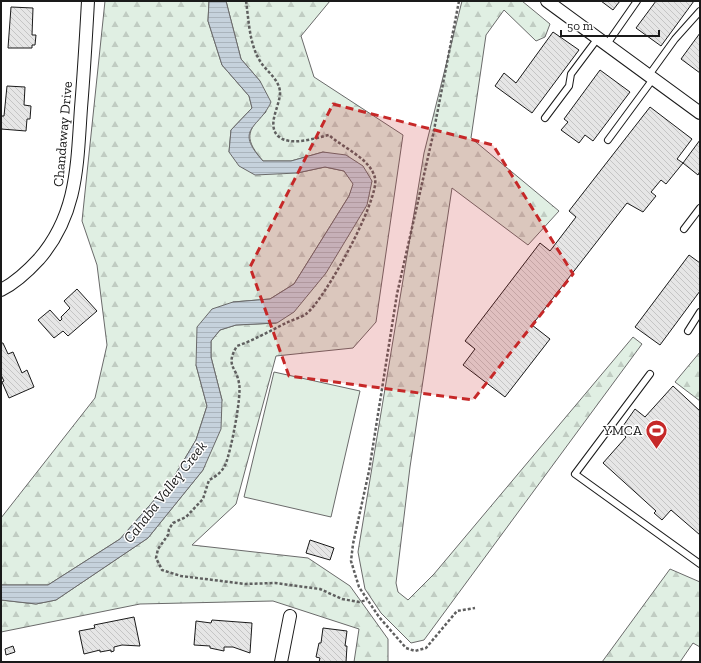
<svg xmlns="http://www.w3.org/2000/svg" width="701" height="663" viewBox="0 0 701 663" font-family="'Zilla Slab',serif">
	<defs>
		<pattern id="forest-firs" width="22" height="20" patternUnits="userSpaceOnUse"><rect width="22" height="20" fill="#e0efe3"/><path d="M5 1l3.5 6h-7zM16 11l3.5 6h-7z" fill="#c0ccc2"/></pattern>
		<pattern id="water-rules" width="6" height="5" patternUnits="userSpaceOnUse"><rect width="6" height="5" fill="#c6d2dc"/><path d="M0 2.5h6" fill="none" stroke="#aab4bc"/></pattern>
		<pattern id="building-back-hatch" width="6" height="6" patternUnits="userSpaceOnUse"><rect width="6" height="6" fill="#e6e6e6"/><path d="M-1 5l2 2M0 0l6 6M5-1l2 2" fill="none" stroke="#c5c5c5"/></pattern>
	</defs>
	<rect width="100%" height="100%" fill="#fff"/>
	<path fill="url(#forest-firs)" stroke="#6a6a6a" d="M105,1H209L208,21L222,65L249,96L252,108L231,130L229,152L297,173L325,167L344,171L354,184L349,196L294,284L270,299L233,302L196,365L207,406L196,440L172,480L120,539L48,585H1V518L95,398L107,345L97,265L82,221Z
		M226,1H330L301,36L314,77L403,135L376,322L353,348L276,356L236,504L192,545L308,558L350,586L388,639V662H354L359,629L273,601L140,604L1,632V600L36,604L56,600L148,538L203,470L222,400L211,357V341L220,330L236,325L276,323L372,181L323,152L291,161H263C245,140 245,131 266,112L260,81L241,59Z
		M462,1H522L550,24L545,37L536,41L504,10L486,35L471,138L559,211L528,245L452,188L410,467L396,583L398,592L408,600L434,574L633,337L642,344L424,640L411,643L381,613L365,589L358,552L424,153Z
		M700,352V401L675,382Z
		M670,569L700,582V647L693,643L680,662H602Z"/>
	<path fill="#e0efe3" stroke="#6a6a6a" d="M274,372L360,391L331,517L244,497Z"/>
	<path fill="url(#water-rules)" stroke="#6a6a6a" d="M209,1H226L241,59L260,81L271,102C259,129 233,128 263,161H291L323,152L346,155L363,166L372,181L367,205L326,273L294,312L277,323L236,325L220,330L211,341V357L222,400L221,429L203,470L148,538L56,600L36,604L1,600V585H48L120,539L172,480L196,440L207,406L196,365L197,327L212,309L233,302L270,299L294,284L349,196L353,184L344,171L325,167L297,173L255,175L239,166L229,152L231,130L252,108L249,96L222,65L208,21Z"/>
	<path fill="url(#building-back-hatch)" stroke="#1a1a1a" d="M601,1H620L613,10Z
		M656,1H694L661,46L636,28Z
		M11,7L33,8L32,35H36L35,45H32V48H8Z
		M553,32L579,50L532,113L495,86L504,73L516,83Z
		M700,33V73L681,59Z
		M600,70L630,92L593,141L585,135L579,143L561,130L568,122L564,119Z
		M7,86L25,87L24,105L31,106L30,119H27L26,131L1,129V116H4Z
		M650,107L692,139L677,159L683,163L666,184L661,180L651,192L656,196L643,212L627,203L532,325L550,339L505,397L463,365L475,349L465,341L540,243L550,251L576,217L569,211Z
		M700,140V171L698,175L683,163Z
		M689,255L700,263V291L660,345L635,327Z
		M77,289L97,311L68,336L63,331L54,338L38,320L50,310L60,321L62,319L61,317L70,308L64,301Z
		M1,343H3L8,354L13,352L22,373L27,370L34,387L9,398L2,382L4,381L1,375Z
		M673,386L700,411V535L671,510L662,520L654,513L656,511L603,463L626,437L618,430L623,426L635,409L645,417Z
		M310,540L334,548L330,560L306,553Z
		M134,617L140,646L122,645L114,647V651L111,652V650L100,652V650L84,654L79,631L95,628L94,625Z
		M212,620L252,623L250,653L233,647H224V651L210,648V646L194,645L196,621L211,623Z
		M323,628L347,631L345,646H347L346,662H319L320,658L316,657L319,643H321Z
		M13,646L15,652L6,655L5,649Z"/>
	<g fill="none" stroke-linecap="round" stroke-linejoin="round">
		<defs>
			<path id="service" d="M607,44L637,1
				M649,75L675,39L700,11
				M545,118L569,86L571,74L598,38
				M608,140L653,79
				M684,229L700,208
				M688,331L700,312
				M650,374L575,474L700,564"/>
			<path id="minor" d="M547,1L700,113
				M1,290C15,283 28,271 39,259C78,214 77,164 81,108C84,72 86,37 88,1
				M281,662L290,616"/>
		</defs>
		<use href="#service" stroke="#1a1a1a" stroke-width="8"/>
		<use href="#minor" stroke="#1a1a1a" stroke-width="14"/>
		<path stroke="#5f5f5f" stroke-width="2.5" stroke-dasharray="3 2" stroke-linecap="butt" d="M246,1C249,21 249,43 260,61C266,71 278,78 280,91C281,105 266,124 278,136C290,147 315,138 329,135C343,148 370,158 375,178C380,199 324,301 306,314C300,318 292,320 286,323C270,331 254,340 237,346C225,366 236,366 239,383C242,396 231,450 226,463C223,471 217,476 209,480L203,499L186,517L173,523L169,529L168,535L158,549L156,558L162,570L181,576L245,584L275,583L320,589L342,599L359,602L367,600
			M459,1L433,135L397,294L369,471L353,544L351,561L359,587L379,617L406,648L415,651L426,648L457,611L475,608"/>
		<use href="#service" stroke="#fff" stroke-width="6"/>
		<use href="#minor" stroke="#fff" stroke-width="12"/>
	</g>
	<path fill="#c62828" fill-opacity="0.2" stroke="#c62828" stroke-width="3" stroke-dasharray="8 5" stroke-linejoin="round" d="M333,104L493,145L573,274L473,400L289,376L250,267Z"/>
	<defs>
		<symbol id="stadium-pin" viewBox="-11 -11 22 30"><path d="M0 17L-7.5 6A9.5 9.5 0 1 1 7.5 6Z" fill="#c62828" stroke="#fff"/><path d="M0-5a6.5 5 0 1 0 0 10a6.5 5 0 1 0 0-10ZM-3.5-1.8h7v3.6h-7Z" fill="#fff"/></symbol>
	</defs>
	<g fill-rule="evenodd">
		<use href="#stadium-pin" x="644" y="418" width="25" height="34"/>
	</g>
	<g text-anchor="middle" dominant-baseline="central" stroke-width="3" stroke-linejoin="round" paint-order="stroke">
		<g font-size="14" fill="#1a1a1a" stroke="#fff">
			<text transform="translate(63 134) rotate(-85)">Chandaway Drive</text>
		</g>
		<g font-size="14" fill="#1a1a1a" stroke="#fff" text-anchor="end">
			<text x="642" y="430">YMCA</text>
		</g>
		<g font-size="15" font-style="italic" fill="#1a1a1a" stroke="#fff">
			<text transform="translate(165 492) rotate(-52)">Cahaba Valley Creek</text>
		</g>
	</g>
	<rect width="701" height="663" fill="none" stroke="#1a1a1a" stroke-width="4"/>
	<path d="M561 30v6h98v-6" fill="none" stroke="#1a1a1a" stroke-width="2"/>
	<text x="567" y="30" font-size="12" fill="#1a1a1a" stroke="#ffffff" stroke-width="3" paint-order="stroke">50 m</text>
</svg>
